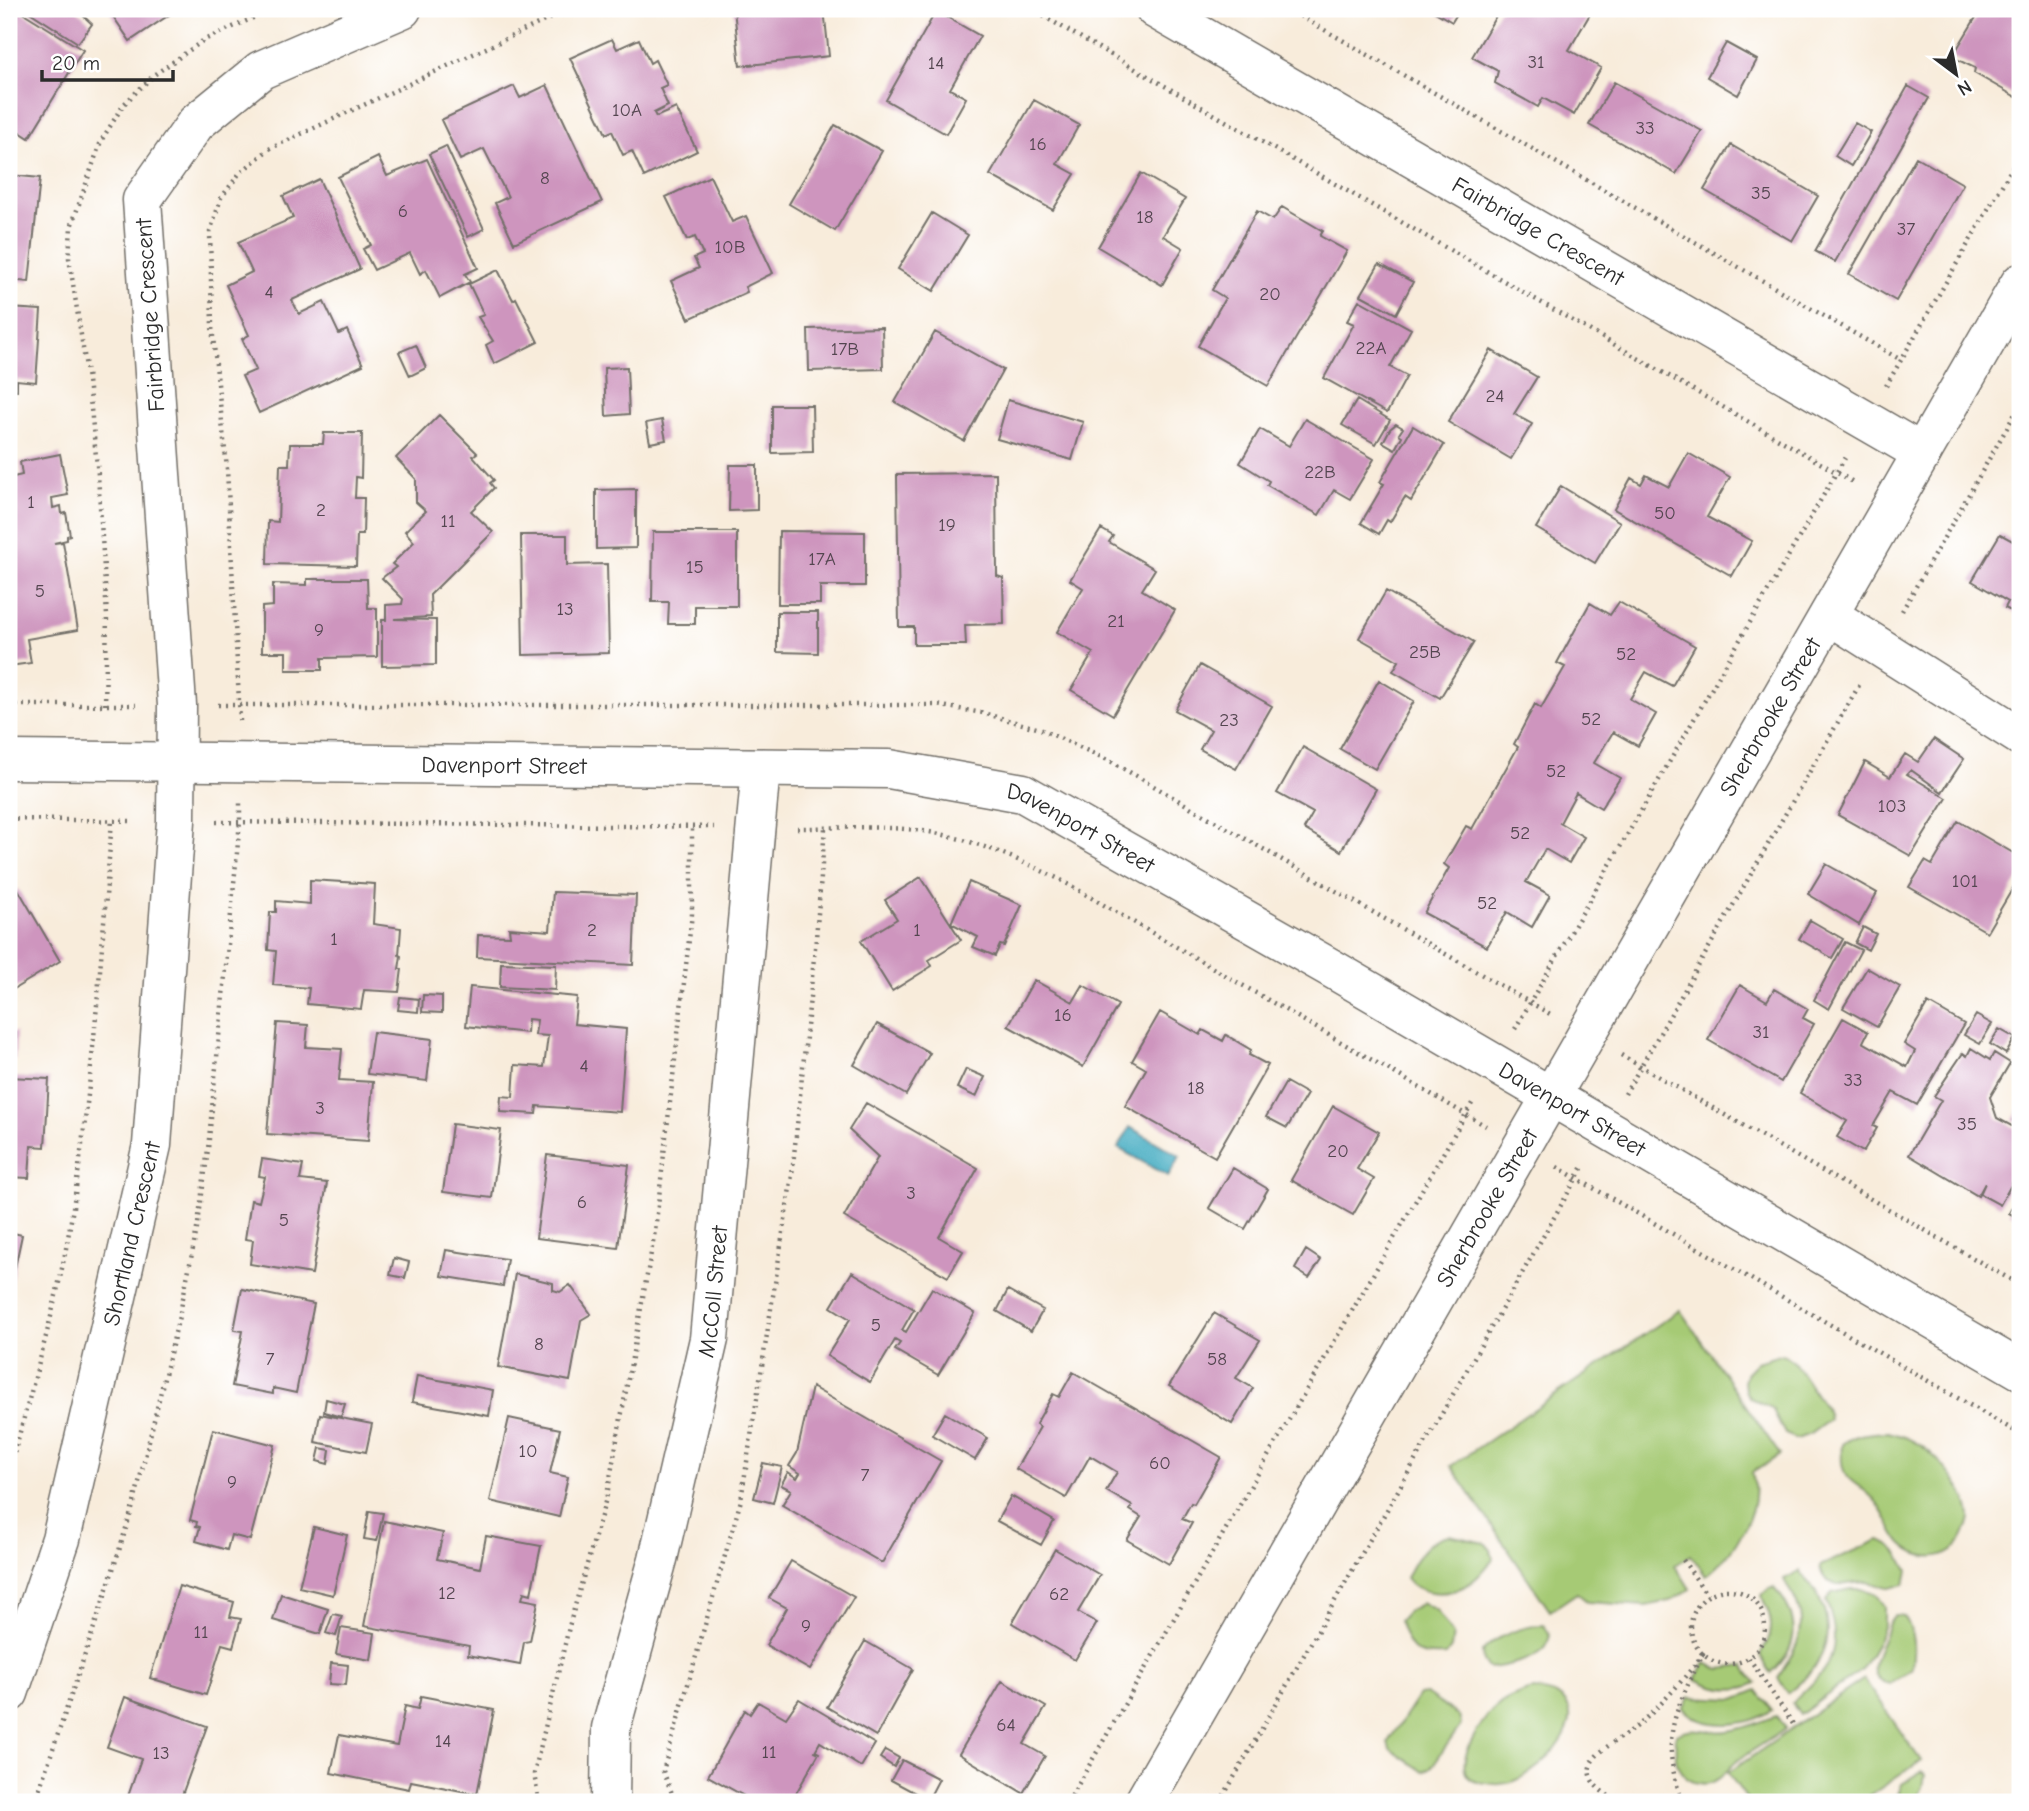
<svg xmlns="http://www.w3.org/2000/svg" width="2029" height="1811" viewBox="0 0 2029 1811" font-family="'Comic Neue',sans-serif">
	<rect width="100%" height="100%" fill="#fff"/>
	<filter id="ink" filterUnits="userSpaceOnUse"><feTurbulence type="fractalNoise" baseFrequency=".0143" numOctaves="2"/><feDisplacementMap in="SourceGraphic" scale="14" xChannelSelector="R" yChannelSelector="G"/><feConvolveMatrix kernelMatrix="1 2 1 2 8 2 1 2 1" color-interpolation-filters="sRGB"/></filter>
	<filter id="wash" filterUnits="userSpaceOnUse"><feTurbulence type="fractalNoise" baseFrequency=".00686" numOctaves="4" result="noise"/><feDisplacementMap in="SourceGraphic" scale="28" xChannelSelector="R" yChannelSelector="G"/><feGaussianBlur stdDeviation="1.57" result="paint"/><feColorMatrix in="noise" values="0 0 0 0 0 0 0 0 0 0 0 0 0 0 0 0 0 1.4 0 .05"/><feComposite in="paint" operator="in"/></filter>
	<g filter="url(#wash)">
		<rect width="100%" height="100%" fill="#f8ecdb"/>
		<path fill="#a6ca74" stroke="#687a50" stroke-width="2" d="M1680,1310L1780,1455L1752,1473C1763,1510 1734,1554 1706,1576L1691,1555L1675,1565L1690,1589L1670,1601L1646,1606L1588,1602L1577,1593L1550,1611L1451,1466Z
			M1783,1354L1794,1362L1828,1413L1829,1420L1810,1434L1797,1439L1785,1434L1772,1408L1750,1398L1745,1391L1744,1381L1747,1372L1757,1362Z
			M1888,1432C1897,1435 1906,1437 1913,1441C1936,1452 1967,1490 1970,1516C1970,1520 1968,1526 1966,1531C1957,1559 1923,1565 1902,1544C1891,1532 1887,1515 1877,1503C1857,1477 1838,1488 1842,1444C1857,1433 1871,1433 1888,1432Z
			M1449,1535L1485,1543L1491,1550L1493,1559C1485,1569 1475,1582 1463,1587C1445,1596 1418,1595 1406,1578C1414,1560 1428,1538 1449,1535Z
			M1879,1540C1895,1544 1901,1557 1908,1571L1905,1584C1900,1585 1893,1588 1888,1588C1880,1587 1873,1582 1866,1582C1848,1583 1824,1592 1820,1566Z
			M1800,1571C1840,1616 1835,1657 1788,1693L1778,1678C1792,1654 1809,1633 1797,1604C1794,1595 1787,1588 1784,1579Z
			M1774,1587C1800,1617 1801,1646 1771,1673L1760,1655C1769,1641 1775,1628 1768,1611C1766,1605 1763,1602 1762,1595L1767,1590Z
			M1850,1589H1862L1876,1595L1884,1606V1624L1878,1641L1862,1669L1800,1715L1792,1703C1828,1670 1846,1651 1826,1601L1832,1593Z
			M1423,1603L1436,1610L1453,1635L1451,1648L1446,1655C1410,1657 1411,1651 1399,1621L1408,1611Z
			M1895,1615L1904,1616C1915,1631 1914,1651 1912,1668L1890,1684C1860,1678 1879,1651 1885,1635C1888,1626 1888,1622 1895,1615Z
			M1544,1625L1550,1636C1549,1637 1547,1646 1546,1647C1537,1660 1503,1667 1488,1668L1483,1661L1482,1652C1494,1636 1524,1626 1544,1625Z
			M1705,1663L1720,1669L1744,1666L1756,1683C1736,1693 1715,1689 1696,1679Z
			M1864,1679L1921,1761L1860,1802H1749L1728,1773Z
			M1533,1690C1617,1696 1538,1788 1495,1784C1489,1783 1480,1783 1474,1781C1448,1770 1482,1719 1495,1708C1506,1698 1519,1694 1533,1690Z
			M1757,1690L1772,1710C1750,1727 1703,1731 1683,1708L1690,1697L1735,1699Z
			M1426,1694L1459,1716L1461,1725L1430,1769L1424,1772L1390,1749L1388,1742L1419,1695Z
			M1776,1716L1786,1728C1771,1740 1755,1748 1740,1759C1729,1766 1722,1780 1710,1783C1705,1785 1699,1783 1694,1782C1673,1774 1675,1753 1676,1734C1694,1724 1708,1734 1727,1731C1744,1729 1760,1722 1776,1716Z
			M1921,1772L1925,1775L1923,1787L1915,1802H1895L1902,1784Z"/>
		<path fill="#42abc1" stroke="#366b76" stroke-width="2" d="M1130,1127L1180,1156L1168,1176L1118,1148Z"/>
		<g id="blocks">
			<path fill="#ce95be" d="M9,9H17L83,50L29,138L9,125Z
				M25,9H76L92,24L78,43Z
				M108,9H178L130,41Z
				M734,9H824L829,56L740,66Z
				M1430,9H1460L1452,22Z
				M1500,9H1593L1569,50L1601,68L1574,115L1543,98L1538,107L1495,83L1498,71L1472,57Z
				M1981,9H2020V44L2016,52L2020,54V90L2016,97L1974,73L1975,68L1952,57Z
				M936,11L980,36L950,89L966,98L946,134L886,100Z
				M612,39L617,49L639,39L650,63L655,60L667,85L660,88L668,106L654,113L656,117L676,108L697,151L644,177L632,151L623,155L612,131L606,134L570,58Z
				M1726,43L1757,60L1738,95L1707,77Z
				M1614,82L1702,131L1676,174L1589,125Z
				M547,85L602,202L514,243L495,203L508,197L484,149L460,160L441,120L514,86L520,98Z
				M1908,86L1929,98L1835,262L1815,251Z
				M1034,100L1079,125L1057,164L1075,174L1053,210L990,175Z
				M1855,123L1871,132L1851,166L1835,156Z
				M835,125L882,151L835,231L789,204Z
				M1731,145L1818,196L1792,241L1704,190Z
				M446,146L484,229L468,237L429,154Z
				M378,157L387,176L427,159L478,268L465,274L470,282L440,298L426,270L420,274L410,253L374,270L363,249L371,245L338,177Z
				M1916,157L1963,184L1896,301L1849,274Z
				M1141,173L1185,199L1163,236L1183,248L1162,285L1098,247Z
				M9,175L40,178L29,282L9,280Z
				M710,176L732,222L746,216L773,273L745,287L747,292L689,319L671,281L699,268L694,258L703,254L695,237L687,240L666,197Z
				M319,179L360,269L292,300L299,314L324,302L339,334L347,330L363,365L259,413L242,376L256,370L242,339L249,335L226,285L252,272L238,242L293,218L283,196Z
				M1282,207L1323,231L1320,236L1347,251L1268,386L1198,346L1225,298L1212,290L1257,211L1273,220Z
				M932,213L968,235L934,291L898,269Z
				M1379,264L1413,282L1396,314L1361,295Z
				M498,270L513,300L516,298L538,342L494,364L486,345L493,341L478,317L484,315L469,284Z
				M1359,300L1411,329L1390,367L1407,376L1387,413L1324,378L1354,324L1347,321Z
				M9,308L41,310L36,382L17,380V390L9,389Z
				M882,327L883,369L809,371L808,329Z
				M935,332L1003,370L964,441L895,402Z
				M416,345L426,368L410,376L399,352Z
				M1491,350L1537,377L1514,414L1532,424L1511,459L1448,422Z
				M627,367L629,414L606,416L604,368Z
				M1008,400L1083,422L1072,460L997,439Z
				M1357,400L1390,420L1376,444L1342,425Z
				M772,405H812L813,452L772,453Z
				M439,415L477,453L473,456L494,480L490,483L494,488L471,511L493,532L430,595L431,617L394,619L436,620V665L382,666V620H386V605L402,604L403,599L382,578L396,567L392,564L414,542L405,531L426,511L416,502V479L396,458Z
				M1305,419L1374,459L1350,499L1334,490L1319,515L1267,485L1269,481L1240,463L1260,429L1289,446Z
				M662,420L666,440L650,443L646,423Z
				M1396,424L1403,428L1399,434L1402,436L1395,449L1383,442L1390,429Z
				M1413,426L1444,445L1411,501L1405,497L1390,522L1387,520L1379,534L1361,523L1384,484L1380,482Z
				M324,433H362L361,478L356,477L355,498H364L363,535H357L356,566L267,564L268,521L278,522L280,465H289L290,444H323Z
				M1688,453L1730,477L1707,517L1752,541L1732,576L1614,509L1631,478L1641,484L1646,475L1669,487Z
				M60,454L68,495L52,498L53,508L61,506L62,514L66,513L70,535L67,536V540L54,543L63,542L78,630L27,639L31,663L9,666V478L22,475L20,462Z
				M730,465H757V510L729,511Z
				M996,473L997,576L1003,578L1004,624L965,625L966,645H914V627H899L897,474Z
				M1561,486L1620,522L1595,563L1536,528Z
				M636,489V548L596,549V490Z
				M1101,529L1113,536L1109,542L1155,569L1142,590L1175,610L1113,715L1071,690L1093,653L1057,632L1083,588L1070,580Z
				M779,531L865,532V586H820V604H778Z
				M653,532H737V606H695V624H668L669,602H652Z
				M2000,534L2020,545V616L2005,608L2008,602L1972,581Z
				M521,535H567V565L607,564L609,653L523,655Z
				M307,579H367L368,608H377V657L322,658V670H286V652H262V607L273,606V584L307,585Z
				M1386,591L1474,642L1440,698L1393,671L1399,661L1359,638Z
				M1619,602L1695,646L1672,686L1646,672L1630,699L1656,714L1638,746L1613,732L1594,763L1620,778L1601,808L1576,793L1560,823L1584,837L1569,863L1545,849L1526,882L1550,895L1532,927L1507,912L1487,947L1424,913L1449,868L1444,864L1466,826L1472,829L1518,747L1514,744L1535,704L1541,708L1565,667L1557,663L1590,603L1610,615Z
				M777,612H818V653L777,652Z
				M1200,665L1272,706L1236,769L1200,749L1211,730L1175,710Z
				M1379,680L1414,701L1375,769L1340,749Z
				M1934,739L1964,759L1942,792L1911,770L1907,774L1947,798L1911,856L1838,815L1865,762L1890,777L1905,754L1918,762Z
				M1303,747L1376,789L1341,851L1304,829L1313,813L1277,793Z
				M1958,821L2020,857V876L1987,932L1909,887L1925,861L1932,865Z
				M1826,864L1877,893L1859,925L1808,894Z
				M921,877L961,940L929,960L932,966L892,991L861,941L897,919L885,900Z
				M310,880L375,884L373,924L401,928L399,955L401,956L399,969H402L399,992L364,990L361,1009L307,1004L309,988L273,985L276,951L268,950L270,912H276V901L310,904Z
				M969,882L1022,905L1004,946L1000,945L995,956L973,947L978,937L951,923Z
				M18,889L60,961L9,992V894Z
				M553,892L636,895L633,965L477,957L478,935L510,936L509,928L550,931Z
				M1810,920L1843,939L1832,958L1799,939Z
				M1863,927L1876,934L1868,950L1855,943Z
				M1845,942L1861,950L1829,1009L1814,1000Z
				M501,963L556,965L555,990L500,987Z
				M1867,968L1900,987L1877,1027L1843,1008Z
				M1034,980L1073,1002L1083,985L1118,1005L1083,1067L1008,1026Z
				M1740,985L1767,1001L1774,989L1808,1009L1803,1018L1814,1024L1781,1082L1708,1040Z
				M470,987L577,997L574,1024L626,1029L620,1112L537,1106L536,1114L500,1112L501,1096L513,1097L515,1065L544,1067L548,1036L535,1035L537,1020L528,1019L527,1033L466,1026Z
				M423,995L442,996V1013L422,1012Z
				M400,997L419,999L418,1012L398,1010Z
				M1928,1003L1964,1024L1917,1105L1893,1092L1873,1126L1877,1128L1863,1152L1837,1137L1847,1121L1800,1093L1843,1018L1868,1032L1863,1042L1907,1067L1915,1051L1904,1044Z
				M1160,1012L1200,1035L1203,1030L1223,1041L1226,1035L1251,1050L1249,1055L1268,1065L1215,1157L1125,1106L1146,1069L1132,1061Z
				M1976,1015L1992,1024L1980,1044L1964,1035Z
				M277,1023L308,1025L306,1047L342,1049L339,1080L373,1082L368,1141L267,1134Z
				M877,1024L930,1053L906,1095L854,1065Z
				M1999,1029L2015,1038L2006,1054L1990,1044Z
				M16,1032L15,1059H9V1033Z
				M373,1032L432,1039L427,1081L367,1074Z
				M1971,1048L1990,1060L1994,1053L2010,1063L1990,1097L1997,1118L2017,1129L2020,1124L2013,1120L2020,1107V1169L2000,1205L1980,1194L1985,1183L1978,1196L1909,1155L1941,1100L1934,1096L1963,1053L1967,1056Z
				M966,1069L985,1077L976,1097L957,1088Z
				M9,1077L49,1079L45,1147L31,1146L29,1178L9,1177Z
				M1286,1082L1307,1094L1287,1128L1266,1117Z
				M866,1103L978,1168L939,1237L963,1251L948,1277L844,1217L878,1157L849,1130Z
				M1333,1106L1379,1132L1357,1169L1374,1179L1353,1215L1291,1180Z
				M452,1124L501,1130L492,1198L443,1192Z
				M547,1155L629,1165L618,1248L536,1238Z
				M262,1159L303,1165L300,1180L327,1183L312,1274L250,1264L253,1240L245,1239L251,1200L259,1202L265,1177L259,1176Z
				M1233,1168L1268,1189L1245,1229L1209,1208Z
				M2020,1193V1219L2009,1213Z
				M9,1232L22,1235L10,1291H9Z
				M446,1250L507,1259L503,1286L441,1276Z
				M1306,1250L1321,1260L1309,1278L1295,1269Z
				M394,1258L409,1262L405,1278L390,1275Z
				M852,1272L914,1309L902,1330L906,1332L932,1288L975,1313L938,1375L895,1350L900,1343L895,1340L870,1382L827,1356L850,1319L831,1307Z
				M515,1274L553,1283V1290L560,1292L570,1285L591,1314L581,1320L570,1381L498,1367Z
				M242,1289L314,1304L296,1393L273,1388V1394L232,1386L243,1331L234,1330Z
				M1008,1290L1043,1310L1031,1331L997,1311Z
				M1214,1313L1260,1340L1236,1378L1253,1388L1232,1424L1169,1386Z
				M1073,1372L1221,1457L1194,1504L1191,1503L1182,1519L1192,1523L1169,1564L1127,1540L1141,1517L1130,1510L1132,1506L1106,1491L1117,1472L1090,1456L1066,1498L1016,1469L1040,1427L1036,1424L1053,1394L1059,1397Z
				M417,1376L493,1390L489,1416L412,1402Z
				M812,1387L941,1461L882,1563L782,1505L791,1490L781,1485L788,1472L797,1478L800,1473L789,1466L797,1453Z
				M326,1399L345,1404L341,1417L324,1412Z
				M945,1413L988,1438L975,1460L932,1435Z
				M320,1414L372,1424L366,1452L315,1442Z
				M509,1418L560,1429L550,1473L568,1477L559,1517L490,1501Z
				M213,1429L275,1445L250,1540L231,1535L227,1550L196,1541L200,1527L196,1526L197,1522L190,1520Z
				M320,1448L330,1450L328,1464L317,1461Z
				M763,1463L782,1467L773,1503L754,1498Z
				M1011,1496L1054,1521L1041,1545L997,1521Z
				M369,1511L383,1513L377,1541L364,1539Z
				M384,1521L443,1533L437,1559L480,1568L486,1536L541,1546L531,1594L524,1592L522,1599L538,1602L530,1641L524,1642L520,1665L468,1655L469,1646L364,1626Z
				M314,1527L347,1535L333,1595L299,1587Z
				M1055,1549L1100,1575L1078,1612L1097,1623L1075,1660L1012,1623Z
				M791,1561L854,1597L810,1670L766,1645L787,1608L769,1598Z
				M179,1586L234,1602L230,1617L241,1619L233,1647L222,1644L206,1695L150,1678Z
				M281,1594L328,1609L320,1634L273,1620Z
				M333,1614L342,1616L336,1636L326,1633Z
				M341,1628L375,1633L371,1660L336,1654Z
				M865,1641L913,1669L876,1736L827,1707Z
				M331,1663L348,1665L346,1685L329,1684Z
				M1002,1681L1046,1707L1024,1744L1045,1756L1023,1793L959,1754Z
				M421,1696L494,1710L477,1794L411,1781L409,1789L331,1773L339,1735L397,1746L405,1706L418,1709Z
				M125,1697L207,1726L182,1795L192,1799L191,1802H126L141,1759L107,1747Z
				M799,1699L875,1744L861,1767L820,1742L815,1751L819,1753L791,1802H755L708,1776L745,1710L750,1714L758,1702L786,1718Z
				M885,1750L899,1758L894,1767L880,1758Z
				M902,1760L939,1779L928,1800L891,1780Z"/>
		</g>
	</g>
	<g filter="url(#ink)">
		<use href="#blocks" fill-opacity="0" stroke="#736f69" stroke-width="2"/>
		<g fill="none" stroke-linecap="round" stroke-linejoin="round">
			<defs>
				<g id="minor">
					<path id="s1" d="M1155,9L1922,453"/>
					<path d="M1829,615L2020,736"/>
					<path id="s2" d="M9,760L889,769L1023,793L1329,967L2020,1370"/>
					<path id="s3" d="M9,1693L61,1539L152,1145L176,821L177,705L142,200L196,123L261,70L402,9"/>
					<path id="s4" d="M610,1802L611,1728L658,1559L709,1339L761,768"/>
					<path id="s5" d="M1144,1802L2020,283"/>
				</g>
			</defs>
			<use href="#minor" stroke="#736f69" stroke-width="41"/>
			<path stroke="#736f69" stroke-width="4.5" stroke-dasharray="2 5" stroke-linecap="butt" d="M1031,9L1855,483
				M1288,9L1901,360
				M1886,386L2020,154
				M1902,611L2020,405
				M9,705H136
				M105,705L107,616L98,475L88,380L69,258L71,227L101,141L124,104L154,75L204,40L273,9
				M218,705H936L983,713L1040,729L1112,762L1550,1014
				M240,721L227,469L212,327L210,232L221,198L239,174L269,149L570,9
				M9,819L133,821
				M216,822L714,827
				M797,828C832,828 870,826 905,829C960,833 1011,856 1059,879L1486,1126
				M1515,1029L1845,458
				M1621,1055L2020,1285
				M1625,1094L1861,682
				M1557,1167L2020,1434
				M9,1473C30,1393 55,1313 69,1232C92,1096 101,958 112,820
				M1683,1560L1707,1595
				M1691 1627a37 37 0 1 1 74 0a37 37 0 1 1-74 0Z
				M1749,1658L1795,1727
				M35,1802L105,1595L134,1503L181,1308L198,1224L208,1149L240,822V803
				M539,1802L534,1774L570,1623L607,1495L655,1231L692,914V827
				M681,1802L673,1796L663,1771L741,1500L792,1175L816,938L825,828
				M1068,1802L1474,1100
				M1220,1802L1584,1165
				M1621,1802C1608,1797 1583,1782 1591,1764C1597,1749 1629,1734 1641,1723C1664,1702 1684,1679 1703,1654C1675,1711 1658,1739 1683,1802"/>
			<use href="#minor" stroke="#fff" stroke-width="38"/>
		</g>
	</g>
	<g text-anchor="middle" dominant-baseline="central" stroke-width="6" stroke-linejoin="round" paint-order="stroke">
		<g font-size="19" fill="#544650">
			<text x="1536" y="62">31</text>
			<text x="936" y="63">14</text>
			<text x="627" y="110">10A</text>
			<text x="1645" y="128">33</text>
			<text x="1038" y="144">16</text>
			<text x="545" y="178">8</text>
			<text x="1761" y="193">35</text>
			<text x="403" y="211">6</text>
			<text x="1145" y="217">18</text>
			<text x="1906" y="229">37</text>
			<text x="730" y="247">10B</text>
			<text x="269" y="292">4</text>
			<text x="1270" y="294">20</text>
			<text x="1371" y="348">22A</text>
			<text x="845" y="349">17B</text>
			<text x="1495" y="396">24</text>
			<text x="1320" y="472">22B</text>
			<text x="31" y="502">1</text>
			<text x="321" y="510">2</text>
			<text x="1665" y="513">50</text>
			<text x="448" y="521">11</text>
			<text x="947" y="525">19</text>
			<text x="822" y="559">17A</text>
			<text x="695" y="567">15</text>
			<text x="40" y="591">5</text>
			<text x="565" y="609">13</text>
			<text x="1116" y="621">21</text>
			<text x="319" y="630">9</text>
			<text x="1425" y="652">25B</text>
			<text x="1626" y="654">52</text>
			<text x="1591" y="719">52</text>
			<text x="1229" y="720">23</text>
			<text x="1556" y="771">52</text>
			<text x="1892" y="806">103</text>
			<text x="1520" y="833">52</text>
			<text x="1965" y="881">101</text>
			<text x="1487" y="903">52</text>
			<text x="592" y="930">2</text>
			<text x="917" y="930">1</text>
			<text x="334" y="939">1</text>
			<text x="1063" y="1015">16</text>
			<text x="1761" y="1032">31</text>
			<text x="584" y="1066">4</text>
			<text x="1853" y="1080">33</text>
			<text x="1196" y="1088">18</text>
			<text x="320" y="1108">3</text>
			<text x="1967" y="1124">35</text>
			<text x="1338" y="1151">20</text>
			<text x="911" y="1193">3</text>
			<text x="582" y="1202">6</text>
			<text x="284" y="1220">5</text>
			<text x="876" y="1325">5</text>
			<text x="539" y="1344">8</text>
			<text x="270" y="1359">7</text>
			<text x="1217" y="1359">58</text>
			<text x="528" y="1451">10</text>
			<text x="1160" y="1463">60</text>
			<text x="865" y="1475">7</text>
			<text x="232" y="1482">9</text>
			<text x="447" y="1593">12</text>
			<text x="1059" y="1594">62</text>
			<text x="806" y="1626">9</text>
			<text x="201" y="1632">11</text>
			<text x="1006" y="1725">64</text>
			<text x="443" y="1741">14</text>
			<text x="769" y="1752">11</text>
			<text x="161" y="1753">13</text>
		</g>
		<g font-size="23" fill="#2b2b2b" stroke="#fff">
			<text stroke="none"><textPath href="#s1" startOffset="443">Fairbridge Crescent</textPath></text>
			<text transform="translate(150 315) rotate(-94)">Fairbridge Crescent</text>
			<text stroke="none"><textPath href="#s5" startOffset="1253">Sherbrooke Street</textPath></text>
			<text stroke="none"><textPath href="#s2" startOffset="495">Davenport Street</textPath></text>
			<text stroke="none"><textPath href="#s2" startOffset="1083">Davenport Street</textPath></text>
			<text stroke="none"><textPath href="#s2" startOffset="1650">Davenport Street</textPath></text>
			<text stroke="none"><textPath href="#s5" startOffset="686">Sherbrooke Street</textPath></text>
			<text stroke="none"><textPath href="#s3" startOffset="476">Shortland Crescent</textPath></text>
			<text stroke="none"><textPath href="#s4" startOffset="523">McColl Street</textPath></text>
		</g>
	</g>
	<rect width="2029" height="1811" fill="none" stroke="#fff" stroke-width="35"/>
	<g transform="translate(1956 74) rotate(148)" stroke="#ffffff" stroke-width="5" paint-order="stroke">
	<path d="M0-5L12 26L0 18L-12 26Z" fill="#2b2b2b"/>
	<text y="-10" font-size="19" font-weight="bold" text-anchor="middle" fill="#2b2b2b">N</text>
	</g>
	<path d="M42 70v10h131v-10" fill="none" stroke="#2b2b2b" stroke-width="3.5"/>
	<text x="52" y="70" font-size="21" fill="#2b2b2b" stroke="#ffffff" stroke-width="5" paint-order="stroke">20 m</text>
</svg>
